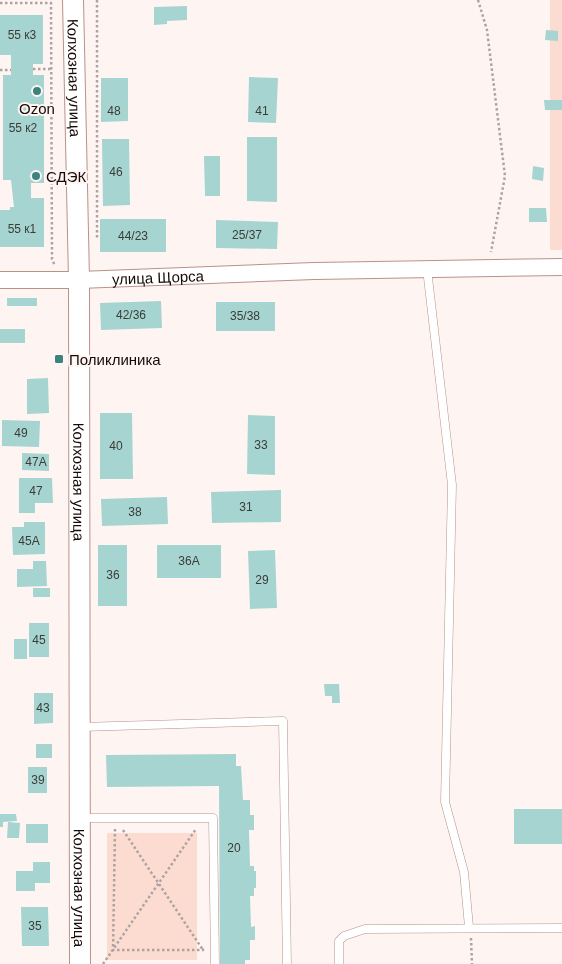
<svg xmlns="http://www.w3.org/2000/svg" width="562" height="964" viewBox="0 0 562 964" font-family="Helvetica,sans-serif">
	<rect width="100%" height="100%" fill="#fef5f3"/>
	<path fill="#fcdbd1" d="M550,0H562V250H550Z
		M107,833H197V960H107Z"/>
	<path fill="#a6d4d0" d="M187,6V20L167,21V24L154,25V7Z
		M0,15H43V64H33V75H44V183H31V198H44V247H0V210H10V207H14L11,180H3V75H11V55H0Z
		M546,30L558,31V41L545,40Z
		M249,77L278,78L276,123L248,122Z
		M101,78H128V121L101,122Z
		M544,100H562V110H545Z
		M247,137H277V202L247,201Z
		M102,139H129L130,205L103,206Z
		M204,156H220V196H205Z
		M533,166L544,168L543,181L532,179Z
		M529,208H546L547,222H529Z
		M100,219H166V252H100Z
		M216,220L278,222L277,249L216,248Z
		M7,298H37V306H7Z
		M161,301L162,328L101,330L100,303Z
		M216,302H275V331H216Z
		M0,329H25V343H0Z
		M48,378L49,413L27,414V379Z
		M100,413H132L133,479H100Z
		M248,415L275,416V475L247,474Z
		M2,420L40,421L39,447L2,446Z
		M22,453L49,454V471L22,470Z
		M19,478H52L53,503H35V513H19Z
		M281,490V522L212,523L211,492Z
		M167,497L168,524L102,526L101,499Z
		M24,522H45V554L13,555L12,527H24Z
		M98,545H127V606H98Z
		M157,545H221V578H157Z
		M275,550L277,608L250,609L248,551Z
		M33,561H46L47,586L17,587V569H33Z
		M33,588H50V597H33Z
		M29,623H49V657H29Z
		M14,639H27V659H14Z
		M324,684H339L340,703H332V696H325Z
		M34,693H53V723L34,724Z
		M36,744H52V758H36Z
		M236,754V766H241L243,800H250V815H254V830H249L250,866H254V871H256V888H254V896H250L251,927L255,926V940H250V960H245V964H220L219,786L107,787L106,755Z
		M28,767H47V793H28Z
		M514,809H562V844H514Z
		M0,814H16L17,821L3,822V827H0Z
		M8,822L20,823L19,838H7Z
		M26,824H48V843H26Z
		M33,862H50V883H35V891H16V871H33Z
		M21,907H48L49,946H22Z"/>
	<g fill="none" stroke-linecap="round" stroke-linejoin="round">
		<defs>
			<path id="service" d="M427,269L452,485L445,802L464,872L469,927
				M81,727L283,721L287,964
				M81,818H213L215,964
				M339,964V941L344,936L365,929L562,928"/>
			<g id="minor">
				<path id="s1" d="M0,280H79L314,271L562,267"/>
			</g>
			<g id="tertiary">
				<path id="s2" d="M73,0L79,280L80,964"/>
			</g>
		</defs>
		<use href="#service" stroke="#b89287" stroke-width="9"/>
		<use href="#minor" stroke="#b89287" stroke-width="18"/>
		<use href="#tertiary" stroke="#b89287" stroke-width="22"/>
		<path stroke="#aea3a1" stroke-width="2.5" stroke-dasharray="2.5 2.5" stroke-linecap="butt" d="M97,0V238
			M478,0L487,30L505,176L491,252
			M0,3H51L52,259L55,266
			M33,69H51
			M0,70H11
			M115,829L113,950H203V948
			M123,830L203,950
			M471,938L472,964
			M103,964L196,829"/>
		<use href="#service" stroke="#fff" stroke-width="8"/>
		<use href="#minor" stroke="#fff" stroke-width="16"/>
		<use href="#tertiary" stroke="#fff" stroke-width="20"/>
	</g>
	<g fill="#3c837e" stroke="#fef5f3" stroke-width="2">
		<circle cx="37" cy="91" r="5"/>
		<circle cx="36" cy="176" r="5"/>
		<rect x="54" y="354" width="10" height="10" rx="2.5"/>
	</g>
	<g text-anchor="middle" dominant-baseline="central" stroke-width="4" stroke-linejoin="round" paint-order="stroke">
		<g font-size="12" fill="#3b3c38">
			<text x="22" y="35">55 к3</text>
			<text x="114" y="111">48</text>
			<text x="262" y="111">41</text>
			<text x="23" y="128">55 к2</text>
			<text x="116" y="172">46</text>
			<text x="22" y="229">55 к1</text>
			<text x="247" y="235">25/37</text>
			<text x="133" y="236">44/23</text>
			<text x="131" y="315">42/36</text>
			<text x="245" y="316">35/38</text>
			<text x="21" y="433">49</text>
			<text x="261" y="445">33</text>
			<text x="116" y="446">40</text>
			<text x="36" y="462">47А</text>
			<text x="36" y="491">47</text>
			<text x="246" y="507">31</text>
			<text x="135" y="512">38</text>
			<text x="29" y="541">45А</text>
			<text x="189" y="561">36А</text>
			<text x="113" y="575">36</text>
			<text x="262" y="580">29</text>
			<text x="39" y="640">45</text>
			<text x="43" y="708">43</text>
			<text x="38" y="780">39</text>
			<text x="234" y="848">20</text>
			<text x="35" y="926">35</text>
		</g>
		<g font-size="15" fill="#170a06" stroke="#fef5f3">
			<text stroke="none"><textPath href="#s2" startOffset="78">Колхозная улица</textPath></text>
			<text stroke="none"><textPath href="#s1" startOffset="158">улица Щорса</textPath></text>
			<text stroke="none"><textPath href="#s2" startOffset="482">Колхозная улица</textPath></text>
			<text stroke="none"><textPath href="#s2" startOffset="888">Колхозная улица</textPath></text>
		</g>
		<g font-size="15" fill="#170a06" stroke="#fef5f3" text-anchor="start">
			<text x="37" y="108" text-anchor="middle">Ozon</text>
			<text x="46" y="176">СДЭК</text>
			<text x="69" y="359">Поликлиника</text>
		</g>
	</g>
</svg>
